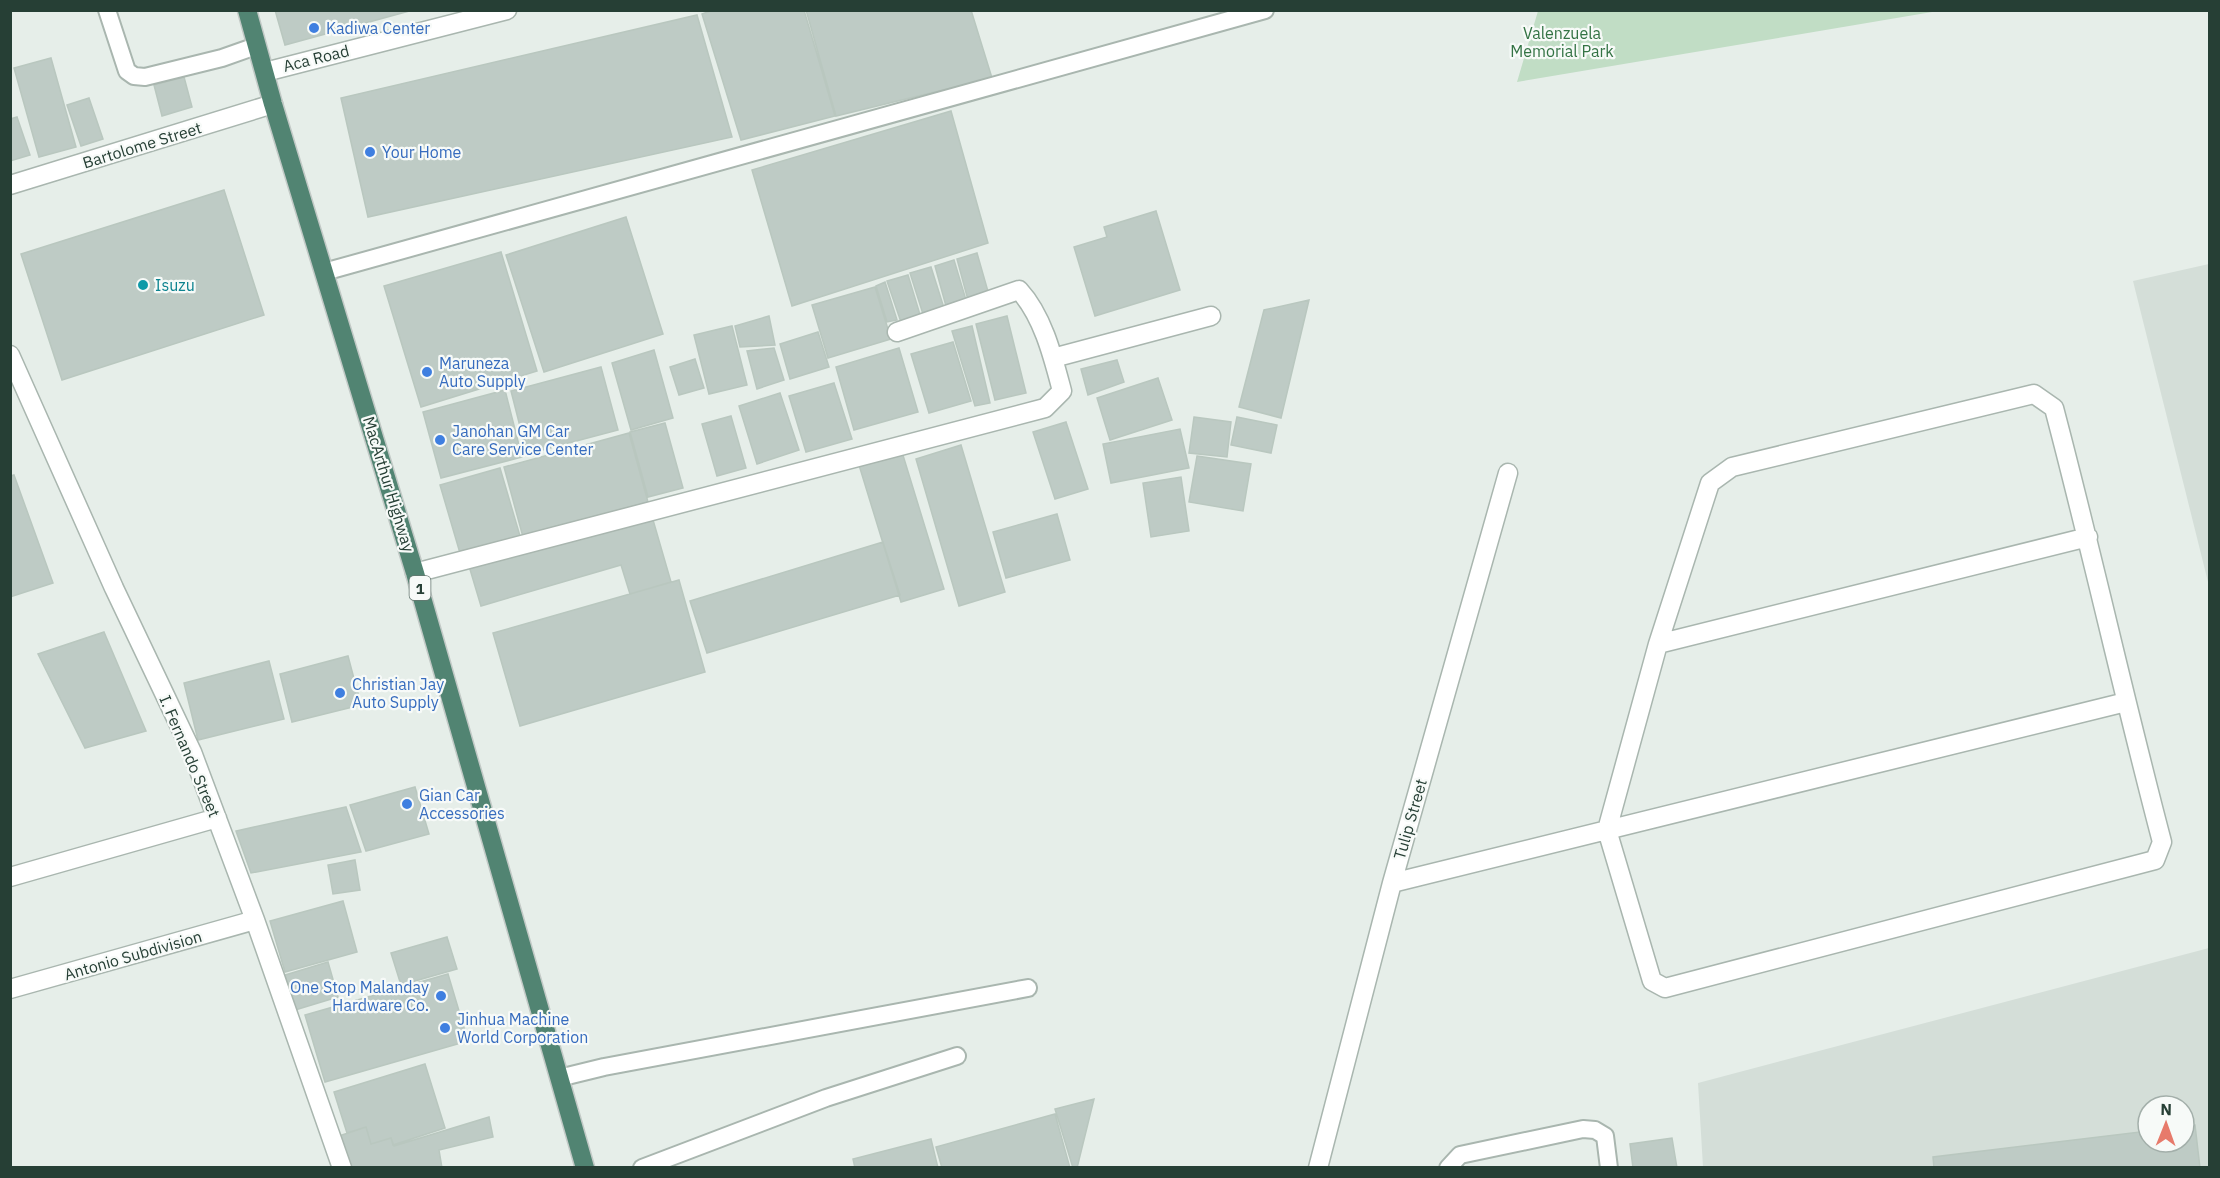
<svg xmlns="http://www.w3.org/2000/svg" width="2220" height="1178" viewBox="0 0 2220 1178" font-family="'IBM Plex Sans',sans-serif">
	<rect width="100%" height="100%" fill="#e6eee9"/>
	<path fill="#d4ded8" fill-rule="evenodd" d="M2209,264H2210L2209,586L2133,281Z
		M2209,948V1167H1703L1698,1083ZM2148,1106H2184V1142H2148Z"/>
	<path fill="#c1ddc5" d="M1538,11V10L1938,11L1517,82Z"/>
	<path fill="#becbc5" stroke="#b9c7bf" stroke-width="1.5" d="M275,10H413L285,45Z
		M713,10H804L835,116L741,140L702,14Z
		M806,10H971L992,78L836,116Z
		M697,15L732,137L368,217L341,98Z
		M51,58L76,147L39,157L14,68Z
		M184,77L192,107L162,116L154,85Z
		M89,98L103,139L81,146L67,105Z
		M951,111L988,243L792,306L752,170Z
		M17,117L30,155L10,161V119Z
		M224,190L264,315L62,380L21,254Z
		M1156,211L1180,290L1095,316L1074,247L1107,237L1104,227Z
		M626,217L663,334L544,372L506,255Z
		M501,252L537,371L421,407L384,286Z
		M977,253L989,295L968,300L957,259Z
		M954,260L966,300L946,306L935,266Z
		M931,267L944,308L923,314L910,273Z
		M908,275L921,318L902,325L887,281Z
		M885,282L897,320L887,322L876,286Z
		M875,287L891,339L828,358L812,305Z
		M1309,300L1281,418L1239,407L1264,310Z
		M769,316L775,345L740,347L735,326Z
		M1007,316L1026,393L995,400L976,324Z
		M732,326L747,385L709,394L694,335Z
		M972,326L990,403L975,406L952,331Z
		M818,332L829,367L790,379L780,344Z
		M953,342L971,401L929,413L911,354Z
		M774,348L784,380L757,389L747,351Z
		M899,348L918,412L854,430L836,367Z
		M654,350L673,418L631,430L612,363Z
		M695,359L704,388L679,395L670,367Z
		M1117,360L1124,382L1088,395L1081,369Z
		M601,367L618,430L527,454L511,391Z
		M1158,378L1172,420L1110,440L1097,398Z
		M834,383L852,439L806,452L789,396Z
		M505,390L522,457L441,478L423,412Z
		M780,393L799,450L757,464L739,406Z
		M731,416L746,468L717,476L702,424Z
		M1194,417L1231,422L1227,457L1189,453Z
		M1237,417L1277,425L1271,453L1231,445Z
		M1066,422L1088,489L1055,499L1033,432Z
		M665,423L683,488L648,497L630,432Z
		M1180,429L1189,468L1111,483L1103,444Z
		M629,433L648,502L523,537L504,467Z
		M961,445L1005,592L959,606L916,459Z
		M902,452L944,589L901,602L859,465Z
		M1197,456L1251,464L1243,511L1189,502Z
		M500,468L520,536L460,553L440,485Z
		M14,475L53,583L10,597V476Z
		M1181,477L1189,531L1151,537L1143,483Z
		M651,513L671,582L630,594L621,565L481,606L469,566Z
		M1057,514L1070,560L1006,578L993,532Z
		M883,542L900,595L707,653L690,601Z
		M679,580L705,672L520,726L493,633Z
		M104,632L146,731L85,748L38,654Z
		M348,656L361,705L292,722L280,674Z
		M269,661L284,719L198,740L184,683Z
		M415,787L429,834L366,851L350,805Z
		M346,807L361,852L251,873L236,831Z
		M355,860L360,890L333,894L328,865Z
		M343,901L357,952L285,972L270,921Z
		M447,937L457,969L401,985L391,953Z
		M328,962L338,997L295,1010L285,975Z
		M448,974L468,1041L325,1082L305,1015Z
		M425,1064L445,1128L393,1145L391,1138L371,1144L366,1127L347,1133L334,1092Z
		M1094,1099L1077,1168H1073L1055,1109Z
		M1055,1114L1070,1168H942L936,1147Z
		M489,1117L493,1137L439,1150L442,1168H350L339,1136L366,1127L371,1144L391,1138L394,1146Z
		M2195,1125L2200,1168H1934L1933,1157L2148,1131V1142H2184V1126Z
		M1672,1138L1677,1168H1633L1630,1144Z
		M931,1139L938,1168H855L853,1159Z"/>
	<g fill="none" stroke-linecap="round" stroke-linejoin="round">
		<defs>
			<path id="service" d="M107,10L127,71L134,76L145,77L222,58L256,46
				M324,272L1265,10
				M559,1078L604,1067L1028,988
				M642,1168L826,1098L957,1056
				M1448,1168L1460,1155L1583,1129L1595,1130L1605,1136L1609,1168"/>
			<path id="minor" d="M265,72L507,10
				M10,185L273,104
				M10,355L114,588L192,752L255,920L342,1168
				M1053,358L1211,316
				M2034,394L2054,408C2092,552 2124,698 2162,842L2155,860L1665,988L1652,981L1607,830L1658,644L1710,483L1732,467Z
				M415,573L1045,408L1062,391C1053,357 1043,316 1019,290L897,332
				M1658,644L2088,537
				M10,877L217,818
				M1392,883L2126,702
				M10,989L255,920
				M1318,1168L1392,883L1508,473"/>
			<path id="trunk" d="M247,10L273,104L415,573L585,1168"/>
		</defs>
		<use href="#service" stroke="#a9b6af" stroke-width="20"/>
		<use href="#minor" stroke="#a9b6af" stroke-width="21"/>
		<use href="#trunk" stroke="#c2c9c6" stroke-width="21"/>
		<use href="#service" stroke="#fff" stroke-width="16"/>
		<use href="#minor" stroke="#fff" stroke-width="18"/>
		<use href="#trunk" stroke="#518472" stroke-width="18"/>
	</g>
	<g fill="#3f7fe0" stroke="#f7faf8" stroke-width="2">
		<circle cx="314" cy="28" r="6"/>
		<circle cx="370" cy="152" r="6"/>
		<circle cx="427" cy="372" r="6"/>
		<circle cx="440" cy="440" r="6"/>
		<circle cx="340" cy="693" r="6"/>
		<circle cx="407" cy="804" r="6"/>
		<circle cx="441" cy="996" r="6"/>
		<circle cx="445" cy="1028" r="6"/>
	</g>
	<circle fill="#0f9aa8" stroke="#f7faf8" stroke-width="2" cx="143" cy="285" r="6"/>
	<g text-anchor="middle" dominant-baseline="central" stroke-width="4.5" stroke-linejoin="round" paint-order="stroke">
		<rect fill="#f7faf8" stroke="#657770" stroke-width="1.5" x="409.5" y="576" width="21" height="24" rx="4.5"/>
		<g font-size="15" font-weight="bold" fill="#263f35">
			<text x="420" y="588">1</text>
		</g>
		<g font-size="16" fill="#366cbe" stroke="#f7faf8" text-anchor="start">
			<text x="326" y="28">Kadiwa Center</text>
			<text x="382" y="152">Your Home</text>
			<text x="439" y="363">Maruneza<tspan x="439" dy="18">Auto Supply</tspan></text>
			<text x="452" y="431">Janohan GM Car<tspan x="452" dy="18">Care Service Center</tspan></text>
			<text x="352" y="684">Christian Jay<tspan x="352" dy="18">Auto Supply</tspan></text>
			<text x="419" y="795">Gian Car<tspan x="419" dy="18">Accessories</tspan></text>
			<text x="429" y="987" text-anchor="end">One Stop Malanday<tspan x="429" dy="18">Hardware Co.</tspan></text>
			<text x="457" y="1019">Jinhua Machine<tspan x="457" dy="18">World Corporation</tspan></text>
		</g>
		<g font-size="16" fill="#337344" stroke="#f7faf8">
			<text x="1562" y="33">Valenzuela<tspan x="1562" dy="18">Memorial Park</tspan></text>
		</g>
		<g font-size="16" fill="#263f35" stroke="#f7faf8">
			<text transform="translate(316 58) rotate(-14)">Aca Road</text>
			<text transform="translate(142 145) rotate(-17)">Bartolome Street</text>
			<text transform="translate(389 484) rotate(73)">MacArthur Highway</text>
			<text transform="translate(190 756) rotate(67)">I. Fernando Street</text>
			<text transform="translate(1410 819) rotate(-74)">Tulip Street</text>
			<text transform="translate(133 955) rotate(-16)">Antonio Subdivision</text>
		</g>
		<g font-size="16" fill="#0d838f" stroke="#f7faf8" text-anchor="start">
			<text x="155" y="285">Isuzu</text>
		</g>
	</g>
	<rect width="2220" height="1178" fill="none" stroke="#263f35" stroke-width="24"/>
	<g transform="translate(2166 1124) rotate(1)"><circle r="28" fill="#f7faf8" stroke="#a3afaa" stroke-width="1.5"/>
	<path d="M0-4.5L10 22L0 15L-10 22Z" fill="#e77a6b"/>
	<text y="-9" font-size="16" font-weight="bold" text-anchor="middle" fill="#263f35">N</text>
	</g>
</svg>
